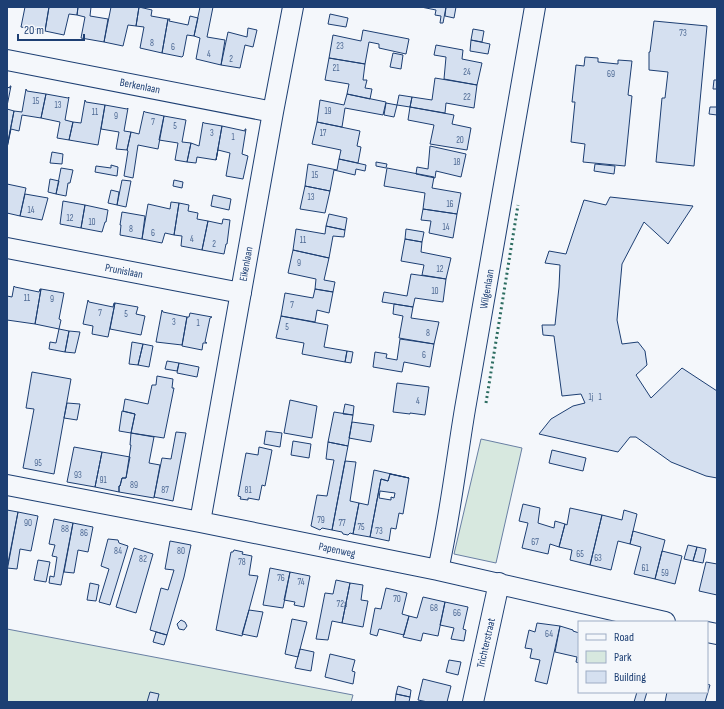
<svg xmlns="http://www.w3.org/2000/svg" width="724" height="709" viewBox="0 0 724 709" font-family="'Sofia Sans Condensed',sans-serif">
	<rect width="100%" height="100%" fill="#f4f7fb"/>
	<path fill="#d7e8df" stroke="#687fa3" d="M481,439L522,448L496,563L454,554Z
		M7,629L353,695L351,702H7Z"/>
	<path fill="#d5e0f0" stroke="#1d3f73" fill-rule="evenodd" d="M25,7H49L45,31L21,27Z
		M49,7H78L77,15L69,14L64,35L45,31Z
		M78,7H91L90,16L108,19L104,42L81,38L85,17L77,15Z
		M111,7H139L136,26L128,25L123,46L104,42Z
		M139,7L152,10L151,16L168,19L162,53L140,48L144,27L136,26Z
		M200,7H213L207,37L225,40L221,65L196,59L200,38L194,36Z
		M421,7H446L443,23H440L441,16L435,15L436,10Z
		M446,7H456L454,18L445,16Z
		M330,14L348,18L346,27L328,24Z
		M190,16L198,18L194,36L187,35L183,56L182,57L162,53L168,19H170L169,21L188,25Z
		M654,21L707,26L694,166L656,162L662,98H665L668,72L649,70V52H650Z
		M248,28L257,30L253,47L245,45L240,68L221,65L228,32L247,37Z
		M473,29L484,31L482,42L471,40Z
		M363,30L409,39L406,54L379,48V44L369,42L365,64L329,58L333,35L361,41Z
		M471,40L490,44L488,54L470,51Z
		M436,45L463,50L462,59L482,63L477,85L444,79L446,57L434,55Z
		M393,53L403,55L401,69L390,67Z
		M585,57L598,58V62L618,64V60L632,61L628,95L632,96L625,166L583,162L585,144L571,142L575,102H572L576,65L584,66Z
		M329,58L365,64L363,80H367L365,88L372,89L370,99L347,94L349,84L325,80Z
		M435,78L477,85L474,108L446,103L445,113L410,107L412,97L432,100Z
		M714,80H717V89H713Z
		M10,86H11L7,106V87L10,88Z
		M26,89L27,91L46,94L41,118L22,115L19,131L11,129L7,148L14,111L22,112Z
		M46,94L68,98L69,97L65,120L73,122L69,140L57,138L60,122L41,118Z
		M347,94L386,102L383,115L345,108L342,127L317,122L320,100L344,105Z
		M399,95L412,97L410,107L397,105Z
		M85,100L86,102L105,105L98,145L69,140L73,122L81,123Z
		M386,103L397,105L394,117L384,115Z
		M105,105L127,109L128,108L124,131L131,132L127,150L116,149L119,132L101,129Z
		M410,107L454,115L452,124L471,128L467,150L430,144L434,125L408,120Z
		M710,107H717V115L709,114Z
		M7,109L14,111L7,146Z
		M144,111L145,112L164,116L158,149L138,145L133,178L124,176L128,151L127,150L131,132L139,134Z
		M164,116L186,120L182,142L191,143L187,162L175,160L178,143L159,140Z
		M203,122L204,123L222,126L216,160L197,157L196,163L187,162L191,143L199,146Z
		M317,122L360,131L357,146L361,147L358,163L339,159L341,150L312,144Z
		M222,126L245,131V129H246L242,154L248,156L243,179L226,176L230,153L218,150L216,160Z
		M430,146L466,154L461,177L436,171L435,178L416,174L417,167L428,169Z
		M52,152L63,154L62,164L50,163Z
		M339,159L366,165L365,171L356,169L355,175L334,170L330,191L305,186L308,164L337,170Z
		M376,162L387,164L386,168L376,166Z
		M595,164L615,166L614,174L594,171Z
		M111,165L118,167L117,176L95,172L96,166L111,168Z
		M61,168L73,170L70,183H68L66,196L56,194Z
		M387,168L434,177L432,188L461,193L457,214L423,209L425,193L384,186Z
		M50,179L59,181L56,194L48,192Z
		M122,180L131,181L126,207L117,205Z
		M174,180L183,182L182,188L173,186Z
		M7,184L26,188L20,216L7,213Z
		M305,186L330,191L325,213L300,209Z
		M111,190L119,192L117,205L108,203Z
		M25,194L48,198L42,220L20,216Z
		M213,195L231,199L229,210L211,206Z
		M610,197L693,206L668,244L644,222L622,264L617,320L622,344L638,342L645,351L647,365L636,375L651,398L682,368L717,391V478L706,476L671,462L636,437H630L618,452L539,434L551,419L573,406L585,403L581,394L562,396L554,336L543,335L542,325H555L559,287L560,265L545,263L549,251L566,254L584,200L606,205Z
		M63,201L85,205L81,228L60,224Z
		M171,202L179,203L174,235L165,233L162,243L142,239L148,204L170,209Z
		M179,203L189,205L188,211L198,213L197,219L208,221L202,250L181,246L182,236L174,235Z
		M85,205L108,210L106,222H105L102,232L81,228Z
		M423,209L457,214L453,238L429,233L431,221L421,220Z
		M122,212L145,216L142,239L120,235L121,225H120Z
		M329,214L347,218L345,230L326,226Z
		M223,219L230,220L227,244H226L224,254L202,250L208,221L222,224Z
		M326,226L345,230L344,237L333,236L329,258L293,250L296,229L325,234Z
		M406,229L424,232L422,242L405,239Z
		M405,239L422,242L421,252L451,258L446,279L422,275L424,265L401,261Z
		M293,250L329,258L324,280L335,282L333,292L315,289L316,279L288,273Z
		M411,274L446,279L443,302L415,298L413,307L382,302L384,292L407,296Z
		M14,286L15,287L39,292L40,289H41L35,324L7,320V296L12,297Z
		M41,289L64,293L59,319L61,320L59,329L35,324Z
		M315,289L333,292L329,313L317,310L315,322L281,316L285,293L313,298Z
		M88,300L89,302L113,307L114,303H115L108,337L92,334L93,326L83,324Z
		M115,303L138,307L136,314L145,316L141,335L110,329Z
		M394,304L413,307L411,318L439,322L434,344L399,338L403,316L393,314Z
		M162,310L163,312L187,317L182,345L156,342Z
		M190,313L212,317L210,318L205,342L207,343H203L202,350L182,346L187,317H189Z
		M281,316L328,325L324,347L347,351L345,362L302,354L304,343L276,338Z
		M59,329L69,331L65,352L49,349L50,342L56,343Z
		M69,331L80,332L75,353L65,352Z
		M400,339L434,344L430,367L404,362L402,372L373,367L375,352L387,354L386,358L397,360Z
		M132,342L143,344L138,365L129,364Z
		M143,344L153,346L149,367L138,365Z
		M347,351L353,352L351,363L345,362Z
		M167,361L179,363L177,371L165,369Z
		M179,363L199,367L197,377L177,373Z
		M32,372L71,379L54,474L23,468L34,409L26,408Z
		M157,376L173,379L172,388H174L164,438L131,433L135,414L123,411L125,399L148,404L152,385H156Z
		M397,383L429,387L425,415L410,413V414L393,412Z
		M290,400L317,406L312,438L284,433Z
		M67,403L80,404L77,420L64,418Z
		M345,404L354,406L353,415L343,414Z
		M122,411L135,414L131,433L119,431Z
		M334,412L353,415L348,446L328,442Z
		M352,422L374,425L371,442L349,438Z
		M266,431L282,433L280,447L264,444Z
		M176,432L186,433L173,501L154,497L162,458L171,459Z
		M131,433L154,437L149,463L160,465L154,498L119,492V486H120L122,478H126L131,445H130Z
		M293,441L311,444L309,458L291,455Z
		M328,442L348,446L332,530L322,528L320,530L311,526L317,495L327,496L334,460L326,459Z
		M74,447L102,452L95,487L67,482Z
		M259,447L272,450L265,486L262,485L259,500L248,498V500L240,499L241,497L238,496L246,453L258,455Z
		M552,450L586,458L583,471L549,463Z
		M102,452L130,457L126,478H122L120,486H119V492L95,487Z
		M345,461L356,462L350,501L359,503L353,534L350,533L348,535L343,534L342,532L332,530Z
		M374,470L409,478L390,474L388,481L381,479L370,537L353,534L359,503L368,505Z
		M390,474L409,478L403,514L399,513L396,529L391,528L389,541L370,537L381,479L388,481ZM380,491L395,493L394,498L391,497V500L379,498Z
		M523,504L540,508L538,523L554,528L555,521L565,524L559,547L550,544L548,554L522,548L528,523L519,521Z
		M570,508L602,515L590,565L570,560L572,550L559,547L565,524L567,525Z
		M7,510L18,512L7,571Z
		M624,510L637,514L630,544L618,541L611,570L590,565L602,515L622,520Z
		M18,512L38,516L31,551L20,549L17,569L7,568Z
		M54,519L73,523L61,585L49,583L50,576L54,577L57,557L52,556L55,545L49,544Z
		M73,523L93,527L88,552L78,550L74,573L64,572Z
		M633,531L665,540L655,579L634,574L641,547L630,544Z
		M108,539L118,540L119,543L128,546L110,605L99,602L109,569L101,566Z
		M170,541L191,545L184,577L167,635L150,630L161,588L168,590L174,570L165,569Z
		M688,545L697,547L693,561L684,559Z
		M697,547L706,549L703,563L693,561Z
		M134,548L153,554L136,613L116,607Z
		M234,550L243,552L242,554L252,556L249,575L258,576L242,636L216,630L231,552H233Z
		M662,551L682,556L675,584L655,579Z
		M38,560L50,562L46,582L34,580Z
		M706,562L717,564V595L699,591Z
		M270,568L290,572L283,608L263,605Z
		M290,572L310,576L304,607L294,605L295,602L284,600Z
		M336,580L350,583L342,623L332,621L328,640L316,639L325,593L333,594Z
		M90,583L99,585L96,601L87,600Z
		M350,583L363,585L361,600L368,601L363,627L342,623Z
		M386,588L407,593L402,614L409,616L404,635L379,629L377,636L370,634L375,608L381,609Z
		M423,597L445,602L438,636L423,633L421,641L403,637L409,616L417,618Z
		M445,602L468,607L463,629L466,630L464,641L451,639L454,628L440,625Z
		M249,610L263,612L257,637L242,634Z
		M292,619L307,622L298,657L285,654Z
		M181,620L185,622L187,626L184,630L179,629L177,624Z
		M537,623L560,626L547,684L535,681L540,660L530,658L532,649L525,648L529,630L535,632Z
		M560,626L573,630V631L579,633V663L576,662L577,657L555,652Z
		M156,632L167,635L164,645L153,642Z
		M300,649L314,652L311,671L295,668Z
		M330,654L355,660L352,671L355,672L353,684L325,677Z
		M449,660L461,662L458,675L446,672Z
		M423,679L451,686L447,702H428L418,700Z
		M707,684L710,685L705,702H665L667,692H707Z
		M398,686L411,690L410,697L396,694Z
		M150,692L159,694L157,702H147Z
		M637,692H647L644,702H634Z
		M396,694L410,697L409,702H395Z"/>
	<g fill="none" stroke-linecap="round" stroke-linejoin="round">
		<defs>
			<path id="minor" d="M7,60L273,112
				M7,248L241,293
				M7,485L200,522L438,570L665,622
				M200,522L273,112L293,7
				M438,570C450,517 456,463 465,409C489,275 512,141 535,7
				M707,632L717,634
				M473,702L499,583"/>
		</defs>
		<use href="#minor" stroke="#1d3f73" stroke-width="22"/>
		<use href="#minor" stroke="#f4f7fb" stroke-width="20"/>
		<path stroke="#2c6c60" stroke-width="3" stroke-dasharray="2 3" stroke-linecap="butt" d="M486,403L518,205"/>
	</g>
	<g text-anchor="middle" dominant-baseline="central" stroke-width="3" stroke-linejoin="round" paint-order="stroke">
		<g font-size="9" fill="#4b6792">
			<text x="683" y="33">73</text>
			<text x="152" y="43">8</text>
			<text x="340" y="46">23</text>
			<text x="173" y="47">6</text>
			<text x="209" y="54">4</text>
			<text x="231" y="59">2</text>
			<text x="336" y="68">21</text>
			<text x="467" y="72">24</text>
			<text x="611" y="74">69</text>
			<text x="467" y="97">22</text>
			<text x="36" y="101">15</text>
			<text x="58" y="105">13</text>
			<text x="328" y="111">19</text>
			<text x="95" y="112">11</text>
			<text x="116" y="116">9</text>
			<text x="153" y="122">7</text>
			<text x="175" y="126">5</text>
			<text x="212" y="133">3</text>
			<text x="323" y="133">17</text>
			<text x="233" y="137">1</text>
			<text x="460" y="140">20</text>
			<text x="457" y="162">18</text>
			<text x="315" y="175">15</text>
			<text x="311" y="197">13</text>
			<text x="450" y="204">16</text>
			<text x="31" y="210">14</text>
			<text x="70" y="218">12</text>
			<text x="92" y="222">10</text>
			<text x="446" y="227">14</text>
			<text x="131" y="229">8</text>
			<text x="153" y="233">6</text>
			<text x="192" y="239">4</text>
			<text x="303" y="240">11</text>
			<text x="214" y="244">2</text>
			<text x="299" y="263">9</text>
			<text x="440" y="269">12</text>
			<text x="435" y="291">10</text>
			<text x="27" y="298">11</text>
			<text x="52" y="299">9</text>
			<text x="292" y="305">7</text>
			<text x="100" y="313">7</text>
			<text x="126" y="314">5</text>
			<text x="174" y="322">3</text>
			<text x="198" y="323">1</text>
			<text x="287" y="327">5</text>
			<text x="428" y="333">8</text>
			<text x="424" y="355">6</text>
			<text x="591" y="397">1j</text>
			<text x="600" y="397">1</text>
			<text x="418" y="401">4</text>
			<text x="38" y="463">95</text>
			<text x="78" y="475">93</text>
			<text x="103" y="480">91</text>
			<text x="134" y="485">89</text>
			<text x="165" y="490">87</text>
			<text x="248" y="490">81</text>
			<text x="321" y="520">79</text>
			<text x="28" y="523">90</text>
			<text x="342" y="523">77</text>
			<text x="361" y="527">75</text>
			<text x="65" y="529">88</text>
			<text x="379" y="531">73</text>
			<text x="84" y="533">86</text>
			<text x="535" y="542">67</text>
			<text x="118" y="551">84</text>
			<text x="181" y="551">80</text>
			<text x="580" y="554">65</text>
			<text x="598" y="558">63</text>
			<text x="143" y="559">82</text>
			<text x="242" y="562">78</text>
			<text x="645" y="568">61</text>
			<text x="665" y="573">59</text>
			<text x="281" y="578">76</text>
			<text x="301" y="582">74</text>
			<text x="397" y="599">70</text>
			<text x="342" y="604">72a</text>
			<text x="434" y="608">68</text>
			<text x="457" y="613">66</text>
			<text x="549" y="634">64</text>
		</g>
		<g font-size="11" fill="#1d3f73" stroke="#f4f7fb">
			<text transform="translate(140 86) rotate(11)">Berkenlaan</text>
			<text transform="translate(246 264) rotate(-80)">Eikenlaan</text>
			<text transform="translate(124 271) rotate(11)">Prunislaan</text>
			<text transform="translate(487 289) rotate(-80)">Wilgenlaan</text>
			<text transform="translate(337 550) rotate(12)">Papenweg</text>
			<text transform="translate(486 643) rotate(-77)">Trichterstraat</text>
		</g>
	</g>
	<rect width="724" height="709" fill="none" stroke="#1d3f73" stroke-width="16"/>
	<rect x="578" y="621" width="130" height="72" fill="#f4f7fb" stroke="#9eadc5"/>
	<rect x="586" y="634" width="20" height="6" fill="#f4f7fb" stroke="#9eadc5"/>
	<text x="614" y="641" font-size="12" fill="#1d3f73">Road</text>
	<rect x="586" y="651" width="20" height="12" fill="#d7e8df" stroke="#9eadc5"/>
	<text x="614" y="661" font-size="12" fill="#1d3f73">Park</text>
	<rect x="586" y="671" width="20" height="12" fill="#d5e0f0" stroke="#9eadc5"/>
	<text x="614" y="681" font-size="12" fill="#1d3f73">Building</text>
	<path d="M18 34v6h66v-6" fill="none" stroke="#1d3f73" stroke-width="2"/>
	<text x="24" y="34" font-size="12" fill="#1d3f73" stroke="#f4f7fb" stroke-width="3" paint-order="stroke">20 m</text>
</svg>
